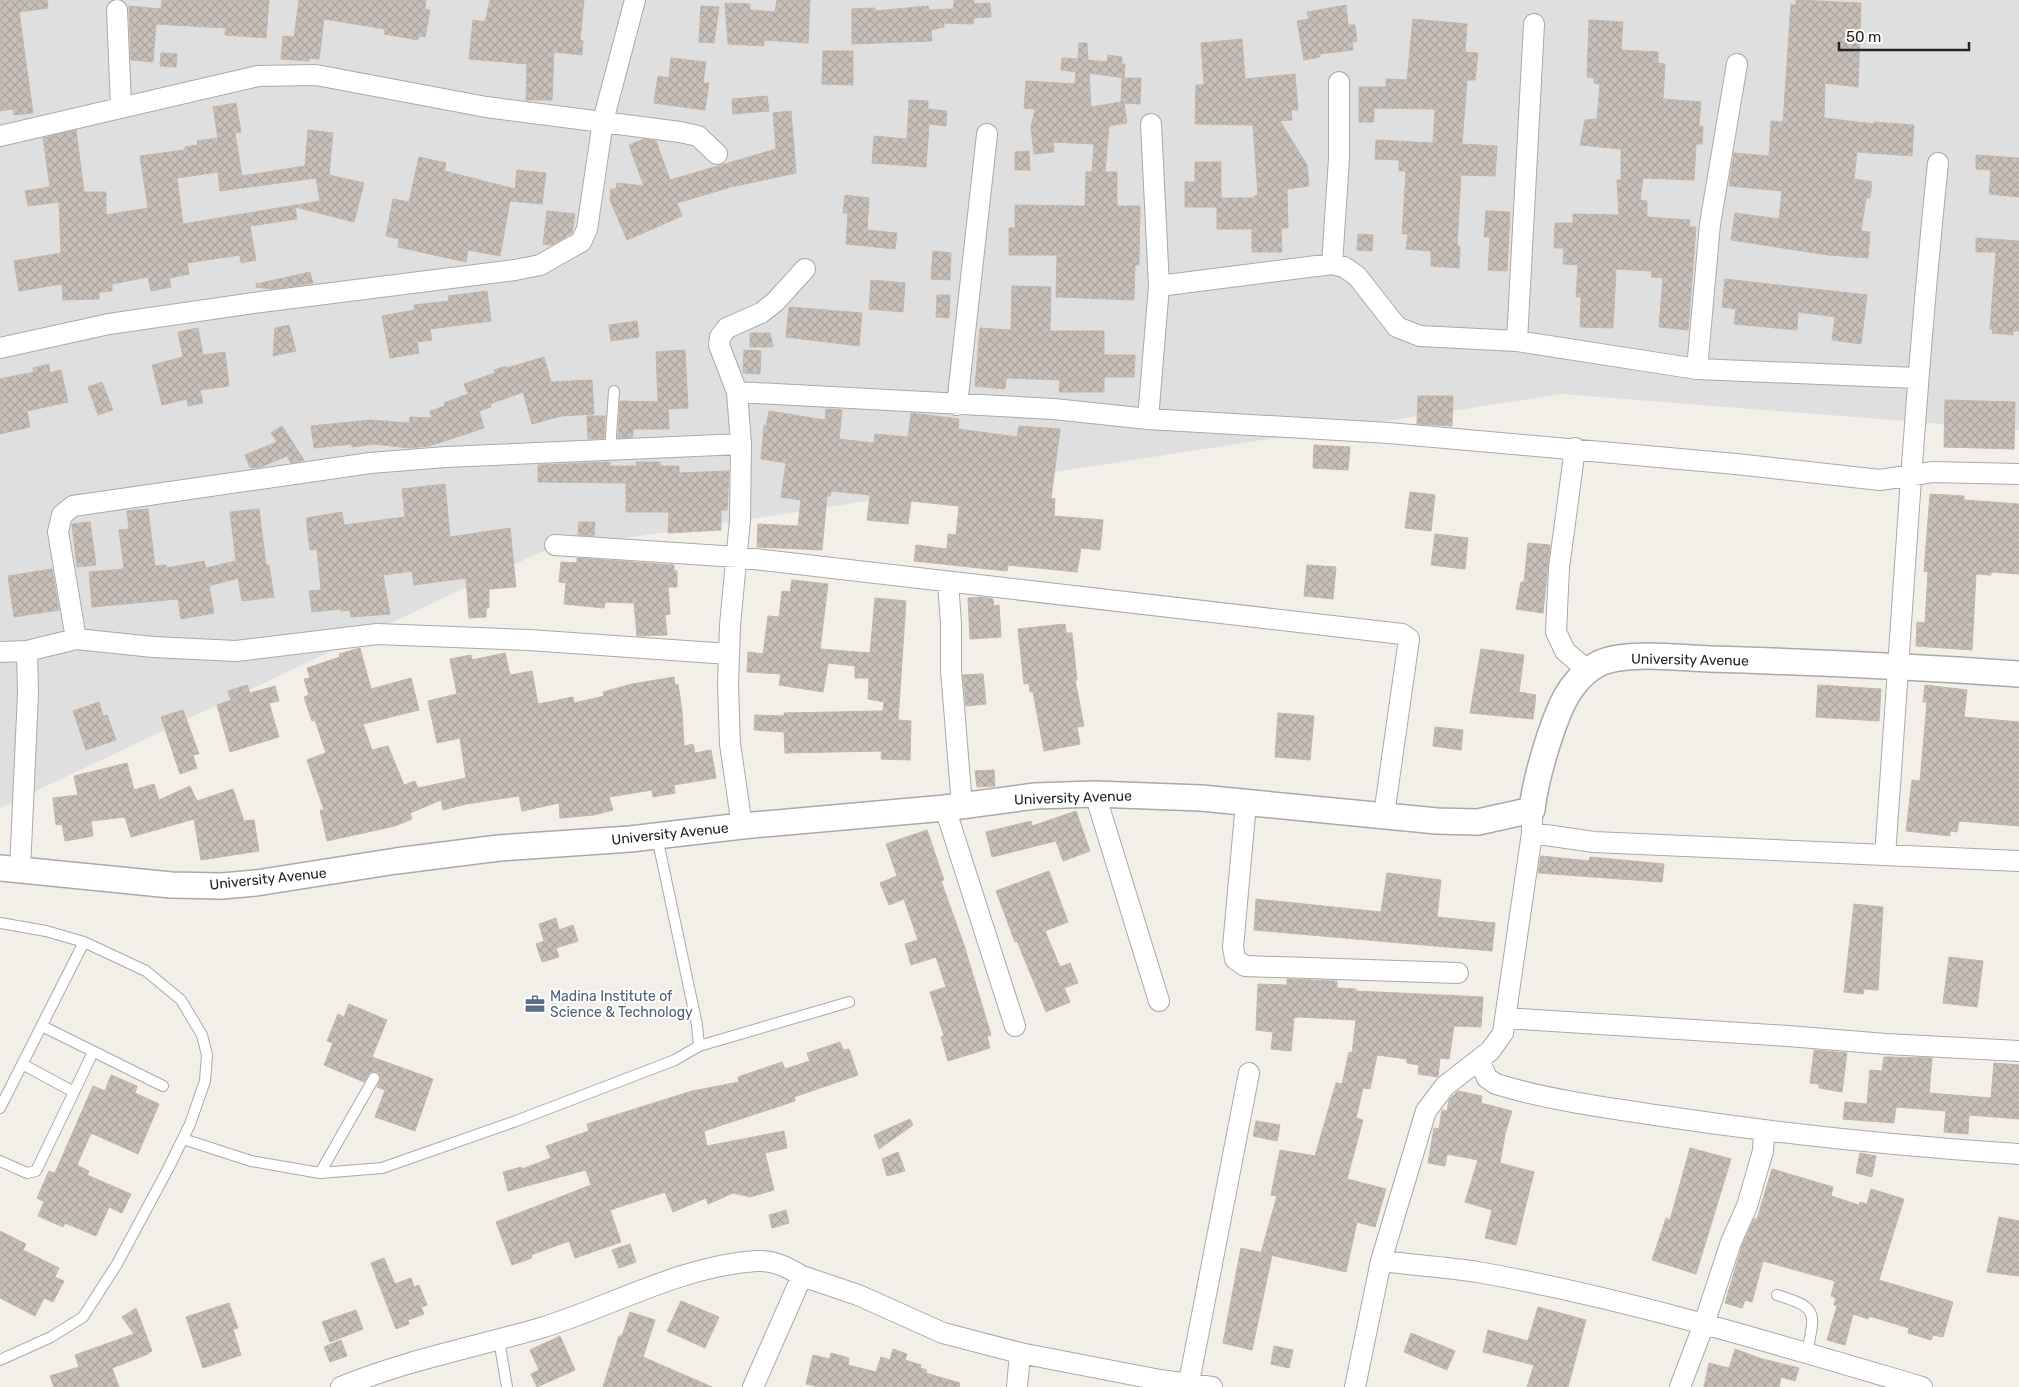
<svg xmlns="http://www.w3.org/2000/svg" width="2019" height="1387" viewBox="0 0 2019 1387" font-family="Rubik,sans-serif">
	<defs>
		<pattern id="building-cross-hatch" width="8" height="8" patternUnits="userSpaceOnUse" patternTransform="scale(1.25)"><rect width="8" height="8" fill="#c7bfb8"/><path d="M0 0l8 8M0 8l8-8" fill="none" stroke="#aba49e"/></pattern>
	</defs>
	<rect width="100%" height="100%" fill="#f2efe9"/>
	<path fill="#e0dfdf" d="M0,0H2019V430L1561,394L543,551L0,808Z"/>
	<path fill="url(#building-cross-hatch)" stroke="#c4b6ab" fill-rule="evenodd" d="M0,0H47L48,8L19,12L33,113L14,115L13,109L0,111Z
		M162,0H269L266,38L225,35L226,28L156,24L153,62L131,60L129,6L161,9Z
		M299,0H426L425,9L430,10L425,37L419,36L418,40L384,34L385,29L324,19L319,59L309,58V61L281,59L283,36L294,37Z
		M490,0H584L580,40L583,41L582,55L554,52L552,100H526L527,64L469,59L473,20L485,22Z
		M777,0H810L808,43L764,40V46L728,44L725,3L750,4V10L775,12Z
		M954,0H974V4L990,3L991,17L974,18L973,24L944,23V27L931,30L932,41L852,44V9L875,8V11L928,6L929,10L953,9Z
		M1796,0L1861,3L1858,87L1825,83L1824,118L1874,124V122L1914,125L1912,156L1857,152L1854,179L1872,182L1870,198H1866L1861,231L1870,232L1868,258L1828,255L1731,240L1735,213L1779,219L1782,191L1729,186L1734,153L1769,156L1771,121L1783,122L1791,4L1796,5Z
		M1346,5L1348,25H1355L1357,41L1352,42L1353,50L1320,54V57L1304,60L1297,21L1309,19L1307,12Z
		M701,6L719,7L714,43L699,42Z
		M1413,19L1467,24L1465,52L1478,53L1475,80H1467L1462,144L1497,146L1495,176L1461,175L1457,246H1460L1459,268L1431,266V251L1406,249L1408,234H1402L1406,171H1399V160L1375,159L1376,140L1433,143L1435,109L1374,108V122H1359V87H1386V79L1407,80Z
		M1589,20L1623,22L1621,50L1658,52V63L1665,64L1663,99L1701,102L1699,126H1703L1702,144H1696L1694,180L1643,178L1640,200L1647,201V217L1690,220L1689,227H1696L1688,330L1659,327L1663,278L1651,277L1652,271L1616,269L1613,328L1580,327L1581,297H1576L1578,265L1563,264L1564,248H1554L1555,223H1573V214L1619,215L1617,180H1621V149L1580,145L1585,120L1597,119L1600,84L1594,83V78L1587,77Z
		M1242,39L1245,79L1295,74L1298,110H1291L1292,120L1280,121L1307,165L1309,186L1287,189L1288,228H1281L1282,252H1252V229H1217V207H1185V182H1195V162H1221V198H1254V196L1258,195L1253,125L1195,124L1196,85H1204L1201,43Z
		M1079,43H1087L1088,60L1107,62L1108,55L1122,57V64H1125L1124,78L1089,73L1091,107L1121,102L1122,78H1141L1140,104L1124,103L1127,123L1109,126L1105,172H1117V206H1140L1139,265H1135L1134,300L1056,297L1057,255H1009V228H1015V205L1085,206L1086,172H1092L1094,144L1053,142L1054,152L1034,154L1031,127L1035,109L1024,108L1026,81L1075,84L1076,72L1061,70L1062,58L1078,59Z
		M823,51H853V85L822,84Z
		M161,53L177,54L176,67L160,66Z
		M671,58L706,62L703,83H709L705,110L654,103L658,76L669,78Z
		M767,96L769,111L733,114L732,99Z
		M909,100L928,101V109L947,111L946,126L929,124L926,167L872,163L874,136L907,139Z
		M236,103L241,132L235,133L242,176L305,166L308,130L333,133L329,175L364,183L354,222L295,207L297,219L250,226L256,260L241,263L240,255L187,263L189,274L169,278L171,287L151,291L148,277L112,284V291L99,292V299L63,300L62,284L19,291L14,261L61,253L59,202L28,206L25,191L50,187L43,138L76,130L84,192H106V215L148,208L140,156L185,150V147L198,145L197,141L218,138L213,107ZM218,172L220,191L316,178L320,201L183,224L177,178Z
		M791,111L796,173L731,187L677,203L682,216L627,240L610,200L611,189H616L617,183L644,186L629,145L644,139L656,141L670,180L776,149L773,113Z
		M1029,151L1030,170H1015V152Z
		M1976,155L2019,158V197L1989,194L1991,170L1976,169Z
		M419,157L446,163L444,171L515,189L517,170L546,173L542,204L510,201L500,256L468,250L466,262L398,247L399,239L386,236L393,199L409,202Z
		M845,195L869,198L867,230L897,233L895,249L846,244L848,213H843Z
		M547,211L575,214L572,233L552,245L543,244Z
		M1486,211L1510,212L1507,271L1488,270L1490,237H1484Z
		M1358,234L1373,235L1372,251L1357,250Z
		M1976,238L2019,241V331H2013V335L1992,333L1993,329H1990L1996,252H1976Z
		M933,251L951,253L950,280L931,279Z
		M310,272L313,283L273,289L256,287V284Z
		M1725,279L1867,295L1861,344L1832,340L1835,317L1798,312L1797,330L1734,324L1736,309L1722,307Z
		M871,280L905,283L903,312L869,309Z
		M1012,286L1051,287L1050,331H1104V355H1135L1134,377H1104V392H1059L1060,380L1006,378L1005,389L975,386L980,328L1011,330Z
		M487,291L491,321L430,329L432,340L417,342L419,353L390,358L382,316L415,310L414,305L449,301L448,296Z
		M937,295H950L949,318L936,317Z
		M789,307L862,313L859,346L786,337Z
		M637,321L639,337L611,341L609,325Z
		M289,325L296,351L273,356L275,328Z
		M198,328L203,355L225,352L229,386L200,390L203,403L188,406L187,399L162,405L152,365L183,357L178,332Z
		M750,333H770L773,347H750Z
		M685,350L688,408L668,409L669,429H633V437L618,438L620,401L658,402L656,352Z
		M744,350L761,351L760,374L743,373Z
		M544,357L551,382L592,380L594,414L561,416L532,424L523,392L490,404L491,407L479,411L484,428L429,446L410,448L373,444L352,447V444L314,448L311,426L371,420L409,423L410,417L432,418L430,411L445,406L444,403L468,394L464,384L495,373L494,370L506,366L507,368Z
		M49,364L50,373L61,370L68,402L27,411L30,427L0,434V379L34,372L33,368Z
		M102,382L113,410L98,415L88,387Z
		M1418,396H1453L1452,426L1417,424Z
		M1945,400L2015,402L2014,449L1944,447Z
		M826,409L842,410L839,439L874,443L875,434L908,437L911,413L959,419L958,429L1017,437L1019,426L1060,429L1051,498L1055,499L1054,516L1103,520L1100,550L1081,548L1077,572L1008,565L1007,571L914,561L916,545L947,549L948,534L956,535L959,506L911,501L908,524L867,520L870,495L831,491L830,496H827L822,550L757,547L758,524L798,526L801,500L781,497L786,463L761,459L764,425L766,426L769,411L825,420Z
		M587,416H605L604,438L588,439Z
		M282,426L304,460L291,463L287,456L261,467L250,468L245,455L277,442L271,433Z
		M1314,445L1350,447L1348,470L1313,468Z
		M610,462V466H637L636,462H660V466H679V473L729,471L727,510H721V530L668,533L669,512H626V483L538,482V465Z
		M445,484L450,537L510,528L516,587L489,589V608H486V617L469,618L466,578L414,585L412,571L383,575L390,614L351,617L350,610L341,611V609L312,612L309,591L321,590L317,549L310,550L306,518L342,512L344,525L405,517L402,489Z
		M1410,492L1435,495L1431,531L1405,528Z
		M1930,494L1964,496V500L2019,504V574L1991,572V575L1976,574L1972,650L1916,646L1917,622L1925,623L1928,572L1924,571Z
		M148,509L155,566L166,565V568L204,561L206,568L236,561L230,512L259,509L266,565H269L274,597L242,601L238,578L209,586L214,613L181,619L178,599L92,607L89,572L124,569L119,530L129,529L127,511Z
		M90,522L96,565L77,567L72,524Z
		M579,522H595L594,536L578,535Z
		M1435,534L1468,538L1465,569L1431,565Z
		M1528,543L1550,545L1543,613L1516,609L1521,582H1524Z
		M577,558L674,565V571H677V587H668L670,614L665,615L667,635L637,636L634,603L605,602L604,608L564,604L566,583L559,582L561,562L577,563Z
		M1307,565L1336,567L1333,599L1304,596Z
		M52,569L59,610L14,617L8,576Z
		M792,580L828,584L820,649L870,653L875,598L906,601L898,720L911,721L910,760L881,759L882,751L785,753L784,732L754,730L755,715L784,716V713L883,711L884,702L868,699L869,678H855V666L828,663L823,692L779,685L781,674L747,672L748,652L763,654L768,616L779,617L782,591L790,592Z
		M982,597L993,599L994,606L999,605L1001,637L970,639L968,598Z
		M1065,624L1066,633H1072L1077,680H1075L1084,726L1077,727L1080,744L1044,751L1033,692H1030L1029,683L1024,684L1018,629Z
		M360,648L371,689L411,678L419,710L363,724L372,750L388,746L404,785L415,781L418,788L466,778L460,738L437,743L428,701L457,694L450,659L471,655L472,660L505,653L510,675L532,671L538,704L573,697L574,703L604,696L603,692L632,684L674,677L675,685L678,684L682,711L684,746L693,744L695,753L711,750L716,778L674,785L675,793L653,797L652,790L609,797L613,810L594,815L560,818L559,803L522,811L519,796L466,804L443,810L441,800L410,813L412,819L395,826L327,841L320,810H324L307,760L326,753L315,720L312,721L304,697L309,695L304,679L310,678L307,668L340,657L339,654Z
		M1481,649L1524,655L1519,692L1536,695L1533,719L1470,713Z
		M983,674L986,704L966,706L963,675Z
		M247,685L250,693L275,686L279,701L269,703L279,737L230,752L217,705L231,700L228,691Z
		M1818,685L1881,689L1879,721L1816,717Z
		M1925,685L1967,690L1964,717L2019,722V826L1959,821L1957,832L1950,831V836L1906,831L1912,780L1920,781L1927,702H1923Z
		M99,702L103,716L107,715L116,740L86,750L73,711Z
		M183,710L199,754L193,755L197,768L180,774L161,717Z
		M1278,713L1314,716L1310,760L1275,757Z
		M1435,727L1463,730L1461,750L1433,746Z
		M127,763L134,790L154,784L159,800L190,786L197,801L233,789L244,821L254,820L259,851L201,860L194,819L131,837L125,817L91,821L93,836L65,841L62,824L56,825L53,798L78,795L74,776Z
		M994,770L995,786L977,787L975,771Z
		M1076,811L1090,851L1063,861L1056,841L992,857L986,832L1031,821L1032,826Z
		M927,830L944,880L941,881L964,945L991,1035L987,1036L990,1048L948,1061L941,1037L944,1036L930,992L946,987L936,957L911,965L905,944L918,940L904,899L889,905L880,883L897,876L886,844Z
		M1541,856L1589,861L1590,857L1664,864L1662,882L1538,873Z
		M1049,871L1068,922L1045,931L1060,967L1070,963L1078,983L1064,988L1070,1002L1046,1012L1017,941L1015,942L996,891Z
		M1387,873L1441,880L1437,917L1495,923L1492,951L1254,930L1256,899L1381,912Z
		M1854,904L1883,907L1878,990L1864,989L1863,994L1844,992Z
		M556,918L559,930L573,925L578,941L556,948L559,957L542,962L536,944L544,941L539,924Z
		M1949,957L1983,961L1977,1007L1943,1003Z
		M1287,979L1337,981V988L1356,989V991L1483,997L1481,1027L1454,1026L1449,1059L1440,1058L1438,1077L1418,1074L1419,1065L1407,1063V1059L1377,1055L1370,1089L1363,1088L1356,1118L1363,1120L1347,1179L1386,1189L1375,1227L1357,1222L1346,1272L1261,1253L1277,1196L1271,1195L1280,1150L1315,1156L1336,1083L1342,1084L1349,1052L1352,1053L1356,1020L1298,1017L1294,1018L1291,1051L1271,1049L1273,1032L1256,1030L1258,984L1287,985Z
		M349,1004L387,1020L372,1057L433,1079L415,1131L375,1117L385,1090L377,1087L381,1078L378,1072H370L364,1082L324,1065L333,1043L327,1041L338,1014L344,1017Z
		M840,1042L843,1050L849,1049L858,1075L794,1097L795,1101L704,1131L707,1146L784,1131L787,1148L765,1153L774,1190L750,1197L733,1193L708,1204L706,1198L673,1212L665,1192L610,1210L621,1242L575,1258L569,1241L531,1255L532,1258L512,1265L496,1222L591,1185L586,1170L508,1191L503,1172L521,1167L522,1169L551,1158L546,1146L589,1131L587,1124L692,1091L739,1082L738,1077L782,1062L785,1069L810,1061L807,1053Z
		M1814,1050L1847,1053L1842,1092L1819,1088V1084L1810,1083Z
		M1884,1057L1932,1058L1929,1093L1991,1098L1994,1063L2019,1065V1119L1969,1115L1968,1134L1944,1132L1946,1111L1896,1107L1894,1123L1843,1119L1845,1102L1867,1104L1870,1070L1882,1071Z
		M111,1075L137,1086L135,1093L159,1104L138,1154L91,1133L77,1165L89,1171L87,1175L131,1194L122,1213L109,1207L96,1236L65,1223L63,1227L38,1216L44,1202L37,1198L49,1171L55,1173L93,1086L105,1091Z
		M1458,1091L1482,1096L1481,1103L1512,1111L1505,1134L1500,1163L1534,1172L1516,1245L1485,1238L1492,1210L1465,1202L1478,1160L1447,1154L1445,1166L1428,1163L1434,1128L1439,1129L1442,1110L1447,1111L1449,1100Z
		M910,1119L913,1125L879,1149L874,1135Z
		M1256,1121L1280,1125L1277,1141L1253,1136Z
		M1690,1148L1731,1159L1696,1274L1652,1260L1666,1218L1670,1220Z
		M898,1152L905,1171L887,1176L882,1159Z
		M1860,1153L1876,1156L1872,1177L1856,1173Z
		M1772,1169L1833,1187L1831,1196L1859,1205L1860,1202L1867,1204L1871,1189L1904,1199L1879,1280L1953,1302L1943,1337L1933,1335L1931,1340L1908,1333L1909,1328L1869,1316L1868,1319L1853,1314L1845,1345L1827,1340L1837,1306L1834,1305L1836,1298L1831,1296L1835,1281L1763,1261L1752,1302L1745,1300L1742,1308L1725,1303L1742,1246L1754,1219H1757Z
		M786,1210L789,1223L772,1228L769,1215Z
		M1999,1217L2019,1221V1276L1987,1272Z
		M0,1231L26,1244L23,1250L59,1268L55,1277L64,1281L53,1302L44,1298L35,1316L0,1298Z
		M630,1244L636,1262L619,1268L612,1250Z
		M1241,1248L1272,1255L1252,1350L1223,1343Z
		M384,1258L395,1284L411,1278L414,1287L419,1285L427,1305L421,1307L424,1314L408,1320L409,1324L396,1329L371,1263Z
		M681,1301L719,1317L705,1348L667,1331Z
		M229,1303L238,1328L233,1329L241,1355L203,1368L186,1317Z
		M1538,1307L1586,1320L1568,1387H1527L1534,1365L1483,1352L1488,1330L1528,1341Z
		M136,1308L152,1351L148,1353L147,1351L148,1354L112,1368L119,1387H54L50,1376L79,1367L75,1355L134,1334L122,1317Z
		M356,1310L363,1329L330,1342L322,1322Z
		M630,1312L655,1320L643,1357L712,1387H603L619,1336H622Z
		M1411,1333L1455,1351L1447,1370L1404,1352Z
		M560,1336L575,1370L537,1387L531,1374L539,1370L530,1350Z
		M341,1340L347,1356L330,1362L324,1347Z
		M1274,1346L1293,1350L1289,1368L1271,1364Z
		M893,1349L907,1354L905,1360L921,1365L920,1368L927,1370L926,1373L960,1383L959,1387H818L806,1384L813,1355L830,1359L831,1353L849,1358L848,1365L876,1372L881,1357L890,1360Z
		M1735,1349L1759,1358L1799,1368L1795,1381L1781,1377L1779,1387H1704L1709,1363L1729,1368Z"/>
	<g fill="none" stroke-linecap="round" stroke-linejoin="round">
		<defs>
			<path id="service" d="M610,451L614,391
				M0,923L46,931L84,942L146,971L181,1000L202,1035L207,1055L205,1081L190,1124L168,1169L117,1264L83,1317L51,1337L0,1360
				M42,1026L163,1086
				M699,1046L849,1002
				M74,1092L93,1052
				M0,1108L84,942
				M183,1139L251,1161L320,1173L382,1168L516,1121L675,1060L699,1046L697,1025L657,837
				M0,1161L27,1173L36,1171L74,1092L22,1064
				M320,1173L374,1078
				M1777,1295C1819,1308 1815,1312 1807,1353
				M499,1340L507,1387"/>
			<path id="minor" d="M117,10L121,106
				M0,136L258,76L316,75L486,107L680,132L698,136L717,154
				M1332,264L1339,159V82
				M1159,286L1332,264L1344,267L1357,276L1397,327L1420,336L1517,341L1697,369L1917,378
				M1517,341L1534,24
				M0,348L109,324L261,302L515,270L540,265L570,248L581,242L587,229L603,121L635,0
				M1697,369L1710,224L1737,64
				M737,392L1054,409L1148,419L1389,433L1736,464L1880,480L1933,472L2019,474
				M957,405L987,134
				M1148,419L1159,286L1151,124
				M1575,448L1559,568L1556,632L1565,651L1588,671
				M555,545L737,557L1402,634L1409,639L1384,815
				M948,582L951,624V670L962,806
				M76,639L58,532L62,515L73,506L370,463L446,457L741,444
				M0,652L27,651L76,639L153,647L236,651L377,634L529,640L729,654
				M1095,794L1159,1001
				M1246,803L1233,947L1235,959L1245,966L1458,973
				M945,808L1015,1026
				M742,826L730,744L728,686L730,625L740,520L741,444L737,392L719,345L720,337L727,328L761,313L775,302L805,269
				M1532,833L1594,842L2019,861
				M1885,855C1902,624 1914,393 1938,163
				M20,870L28,693L27,651
				M1506,1018L1788,1036L1886,1044L2019,1051
				M1479,1060L1487,1078L1496,1084C1548,1100 1608,1108 1662,1116C1781,1134 1899,1146 2019,1154
				M1381,1261C1413,1265 1446,1267 1478,1272C1629,1299 1776,1344 1922,1387
				M1189,1382L1249,1073
				M341,1387C406,1360 476,1347 544,1327C614,1305 682,1266 756,1261C774,1260 787,1267 802,1276
				M753,1387L802,1276L858,1295L943,1333L1020,1353L1160,1380L1212,1387
				M1017,1387L1020,1353
				M1355,1387L1381,1261L1426,1111L1445,1086L1490,1051L1503,1033L1532,833V810
				M1680,1387L1704,1324L1731,1242L1747,1206L1763,1151L1764,1132"/>
			<path id="tertiary" d="M0,868L171,885L222,886L256,883L396,861L499,848L630,839L742,826L945,808L1035,796L1095,794L1201,798L1437,821L1478,822L1532,810C1535,781 1555,707 1574,685C1580,677 1590,668 1600,663C1626,651 1679,658 1709,659C1812,662 1916,667 2019,674"/>
		</defs>
		<use href="#service" stroke="#a9a9a9" stroke-width="12"/>
		<use href="#minor" stroke="#a9a9a9" stroke-width="22"/>
		<use href="#tertiary" stroke="#a9a9a9" stroke-width="28"/>
		<use href="#service" stroke="#fff" stroke-width="10"/>
		<use href="#minor" stroke="#fff" stroke-width="20"/>
		<use href="#tertiary" stroke="#fff" stroke-width="25"/>
	</g>
	<defs>
		<symbol id="office-bare" viewBox="-9 -9 18 18"><path d="M-6-3h4V-5.5h4V-3h4V5H-6ZM-1-4.5V-3h2v-1.5ZM-6 0V1H6V0Z" fill="#5c6f8a" stroke="#fff" stroke-width="2.5" paint-order="stroke"/></symbol>
	</defs>
	<g fill-rule="evenodd">
		<use href="#office-bare" x="521" y="990" width="28" height="28"/>
	</g>
	<g text-anchor="middle" dominant-baseline="central" stroke-width="4" stroke-linejoin="round" paint-order="stroke">
		<g font-size="14" fill="#222" stroke="#fff">
			<text transform="translate(1690 660) rotate(1)">University Avenue</text>
			<text transform="translate(1073 798) rotate(-2)">University Avenue</text>
			<text transform="translate(670 834) rotate(-6)">University Avenue</text>
			<text transform="translate(268 879) rotate(-6)">University Avenue</text>
		</g>
		<g font-size="14" fill="#4e5e75" stroke="#fff" text-anchor="start">
			<text x="550" y="996">Madina Institute of<tspan x="550" dy="16">Science &amp; Technology</tspan></text>
		</g>
	</g>
	<path d="M1839 42v8h130v-8" fill="none" stroke="#222222" stroke-width="2.5"/>
	<text x="1846" y="42" font-size="15" fill="#222222" stroke="#ffffff" stroke-width="4" paint-order="stroke">50 m</text>
</svg>
